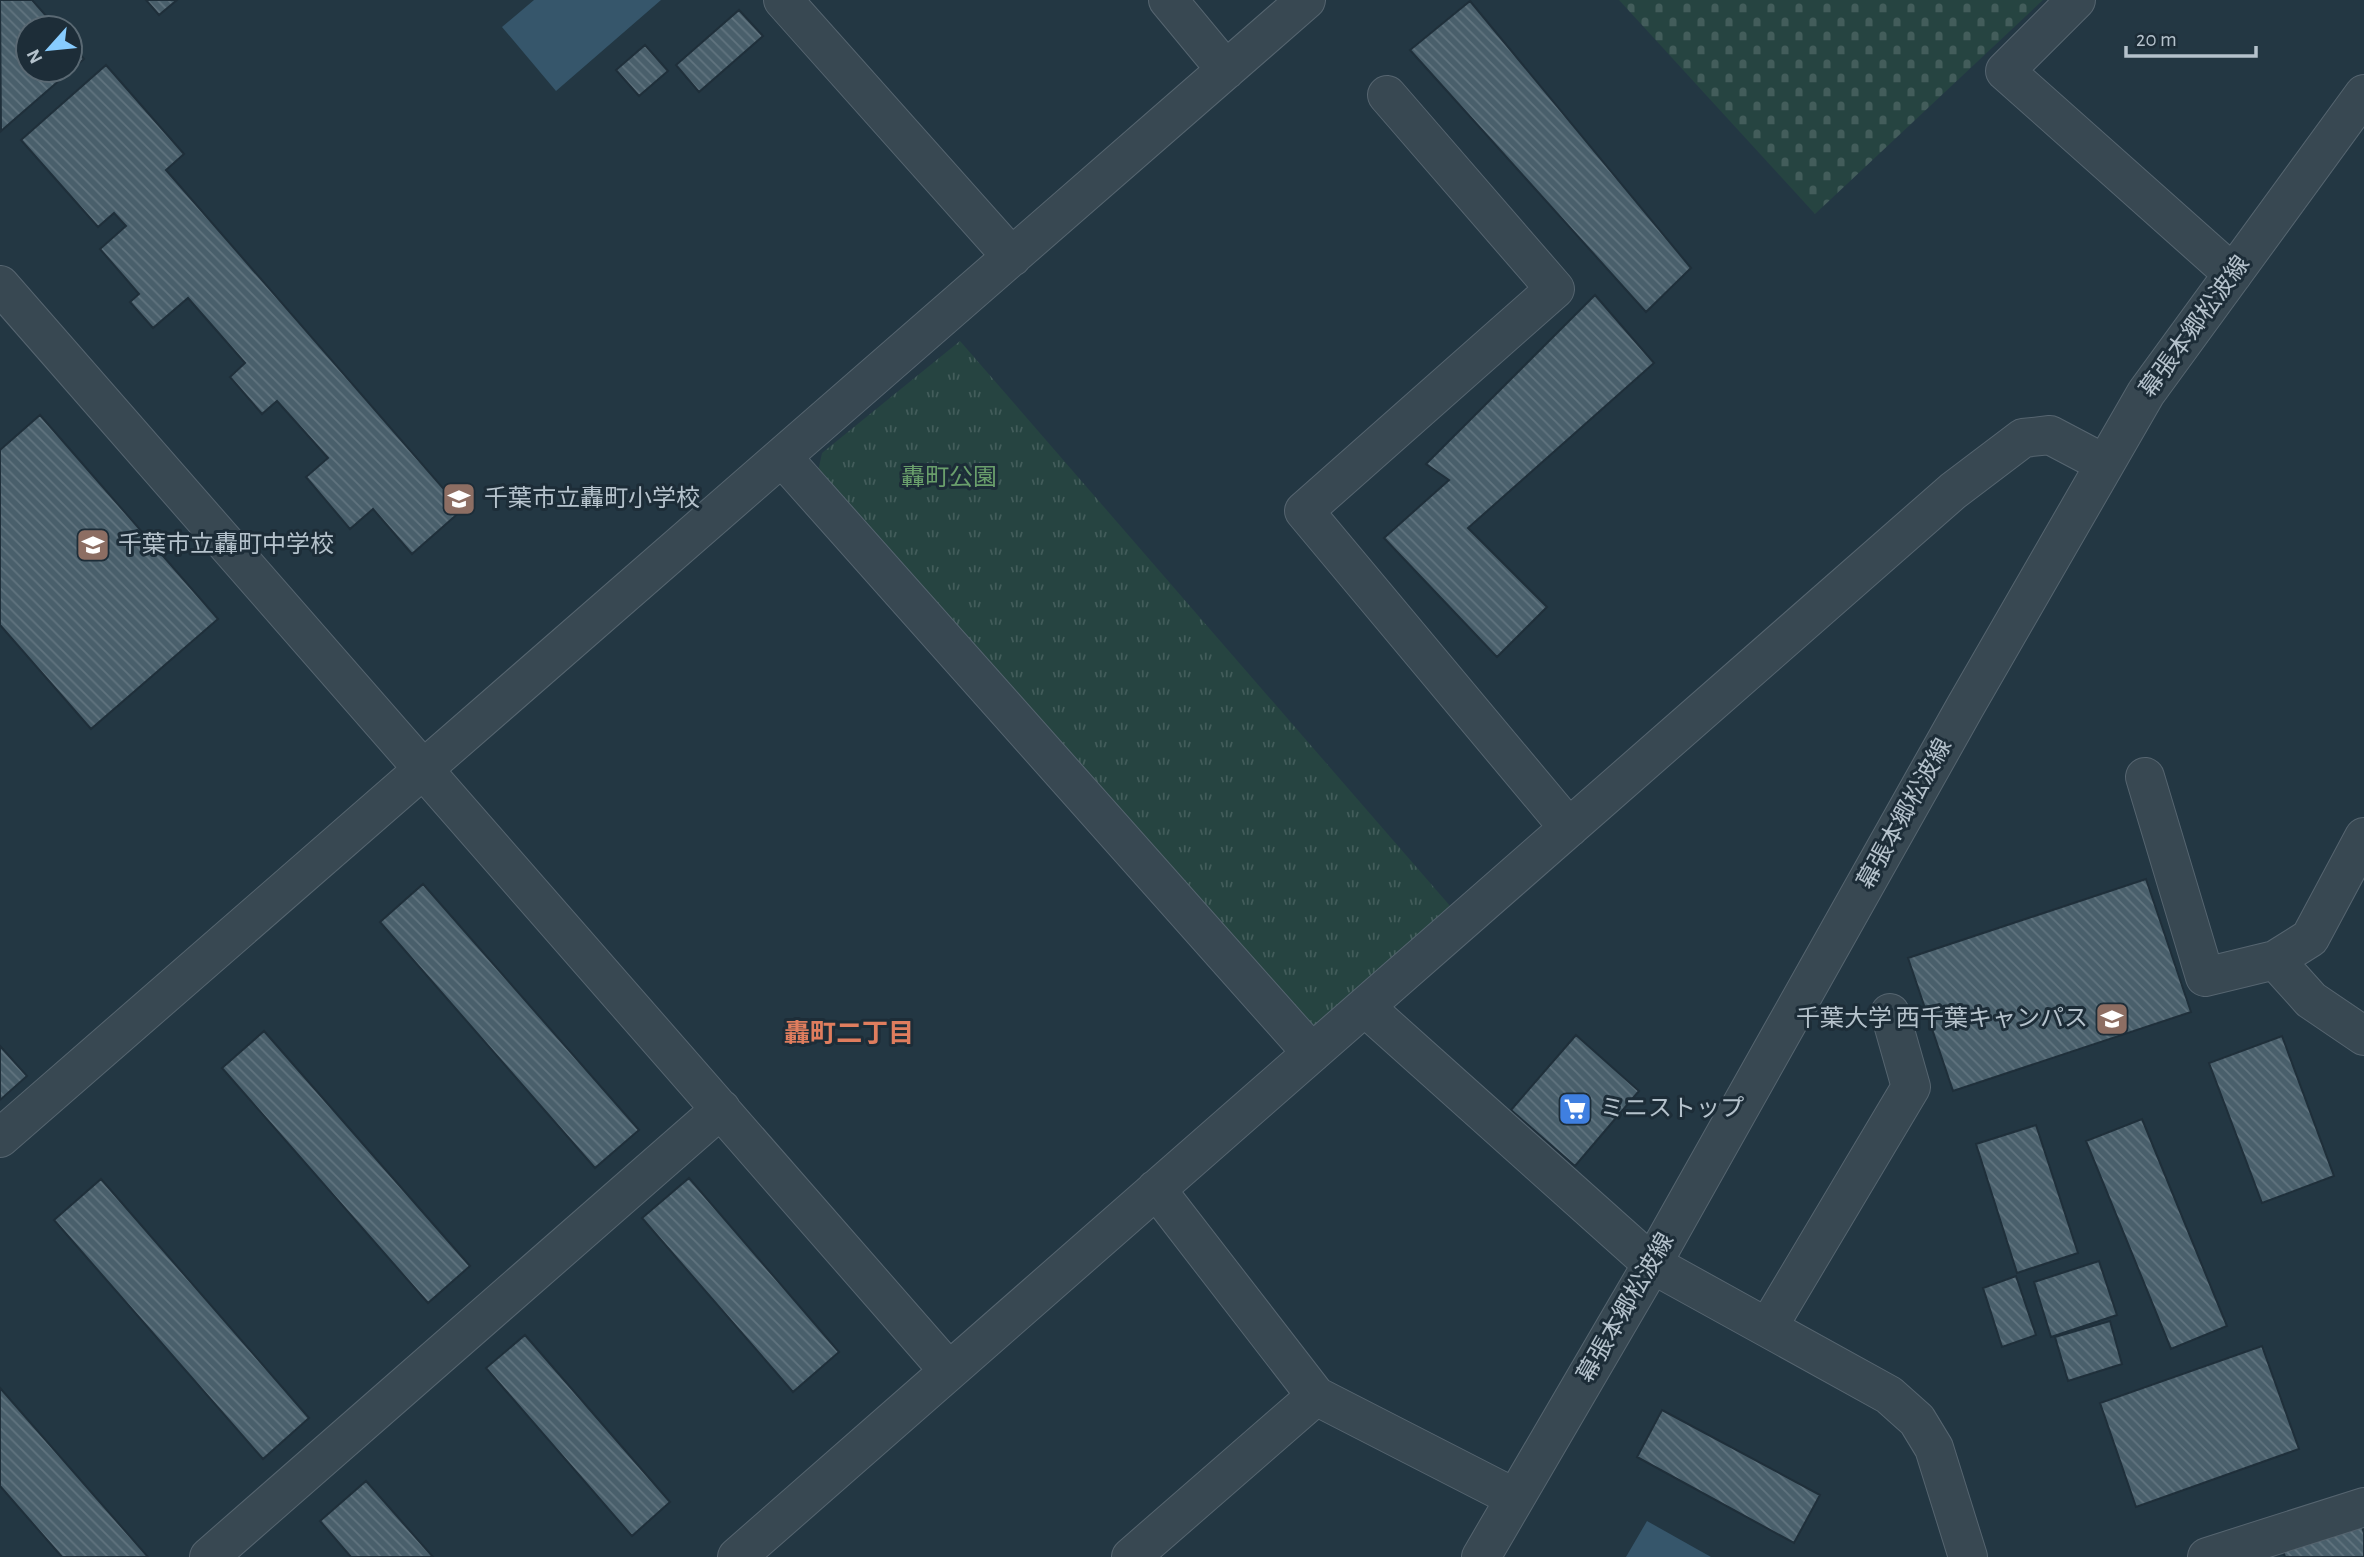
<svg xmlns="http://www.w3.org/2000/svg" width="2364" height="1557" viewBox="0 0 2364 1557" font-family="'Alegreya Sans','Noto Sans JP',sans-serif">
	<defs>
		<pattern id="cemetery-stones" width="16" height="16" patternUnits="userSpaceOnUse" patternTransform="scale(1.75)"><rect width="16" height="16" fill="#264441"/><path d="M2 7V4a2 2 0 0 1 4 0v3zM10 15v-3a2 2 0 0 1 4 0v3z" fill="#435d5b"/></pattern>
		<pattern id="park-tufts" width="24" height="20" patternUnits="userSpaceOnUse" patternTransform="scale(1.75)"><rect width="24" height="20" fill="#264441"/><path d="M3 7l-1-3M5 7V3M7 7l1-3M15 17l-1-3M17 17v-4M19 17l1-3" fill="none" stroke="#435d5b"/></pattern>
		<pattern id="building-back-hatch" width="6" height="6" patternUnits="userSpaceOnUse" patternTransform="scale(1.75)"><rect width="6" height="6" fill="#495f6b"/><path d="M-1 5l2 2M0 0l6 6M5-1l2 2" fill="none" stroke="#61747f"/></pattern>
	</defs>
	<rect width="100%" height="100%" fill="#233743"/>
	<path fill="url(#cemetery-stones)" d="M1619,0H2043L1815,214Z"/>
	<path fill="url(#park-tufts)" d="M960,341L1451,907L1317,1028H1300L817,476L822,453Z"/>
	<path fill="#36566b" d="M534,0H661L556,91L502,27Z
		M1647,1521L1711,1557H1626Z"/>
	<path fill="url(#building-back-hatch)" stroke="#1f2f3a" stroke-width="2" d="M0,0H32L57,28H28V70H70V43L84,59L1,131Z
		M146,0H177L159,15Z
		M1470,1L1691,268L1646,312L1410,50Z
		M739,10L763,36L699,92L676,65Z
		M645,45L668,71L639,96L616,70Z
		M106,65L184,154L166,170L462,510L412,554L373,509L350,529L306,477L328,458L277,401L262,414L230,377L245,363L188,298L153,328L130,302L139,294L100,249L126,226L114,213L98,227L21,140Z
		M1595,295L1654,363L1468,528L1547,607L1497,657L1384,538L1449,480L1426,464Z
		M40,415L218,619L91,729L0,625V450Z
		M2146,879L2191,1012L1953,1091L1908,958Z
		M423,884L639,1130L595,1168L380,922Z
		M264,1031L470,1266L428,1303L222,1068Z
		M1576,1035L1639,1091L1575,1166L1511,1110Z
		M2282,1036L2334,1176L2262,1203L2209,1063Z
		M0,1046L27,1076L0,1100Z
		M2142,1119L2227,1326L2171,1349L2086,1141Z
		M2036,1125L2078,1253L2017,1273L1976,1144Z
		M689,1178L839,1352L793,1392L642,1218Z
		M101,1179L309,1418L263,1459L54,1220Z
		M2099,1261L2117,1315L2051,1337L2034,1282Z
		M2016,1276L2036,1335L2002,1347L1983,1288Z
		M2110,1321L2122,1364L2068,1381L2055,1337Z
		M525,1335L670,1502L632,1536L486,1368Z
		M2262,1346L2299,1449L2136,1507L2100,1403Z
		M0,1388L148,1557H62L0,1486Z
		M1662,1410L1820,1495L1794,1543L1637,1457Z
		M366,1481L433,1557H351L320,1521Z
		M2358,1513L2364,1533V1557H2285L2279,1538Z"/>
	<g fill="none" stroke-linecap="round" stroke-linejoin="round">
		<defs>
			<path id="minor" d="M783,0L1012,257
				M1168,0L1226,70
				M2076,0L2005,71L2233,274
				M1387,95L1555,289L1304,511L1569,828
				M0,285L949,1371
				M782,457L1312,1053
				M2145,777L2205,977L2275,960L2310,938L2364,837
				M2275,960L2311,1000L2364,1036
				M1365,1007L1652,1264L1889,1395L1917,1420L1934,1448L1968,1557
				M0,1138L1306,0
				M1156,1189L1316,1396L1515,1498
				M1768,1327L1911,1087L1890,1013
				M209,1557L721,1109
				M737,1557L1953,491L2023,438L2050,435L2105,464
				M1131,1557L1316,1396
				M1481,1557L1652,1264L1965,707L2146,393L2364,94
				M2207,1557L2364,1507"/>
		</defs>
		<use href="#minor" stroke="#566570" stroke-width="40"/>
		<use href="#minor" stroke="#384852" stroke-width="38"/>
	</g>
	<defs>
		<symbol id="school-square" viewBox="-11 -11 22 22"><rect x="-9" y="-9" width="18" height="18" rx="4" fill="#8d6e63" stroke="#1d2d38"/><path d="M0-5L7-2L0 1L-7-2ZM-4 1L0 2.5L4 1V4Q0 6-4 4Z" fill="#fff"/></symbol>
		<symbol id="university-square" viewBox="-11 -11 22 22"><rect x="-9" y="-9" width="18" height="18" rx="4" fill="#8d6e63" stroke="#1d2d38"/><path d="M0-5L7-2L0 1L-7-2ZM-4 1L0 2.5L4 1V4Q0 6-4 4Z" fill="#fff"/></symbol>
		<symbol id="supermarket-square" viewBox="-11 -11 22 22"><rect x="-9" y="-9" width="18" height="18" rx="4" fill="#3f7fe0" stroke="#1d2d38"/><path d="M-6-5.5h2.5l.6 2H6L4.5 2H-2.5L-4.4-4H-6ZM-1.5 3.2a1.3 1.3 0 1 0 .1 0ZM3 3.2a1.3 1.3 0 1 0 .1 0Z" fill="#fff"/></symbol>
	</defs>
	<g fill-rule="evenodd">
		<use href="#school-square" x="440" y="480" width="38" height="38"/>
		<use href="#school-square" x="74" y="526" width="38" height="38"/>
		<use href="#university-square" x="2093" y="1000" width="38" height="38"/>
		<use href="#supermarket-square" x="1556" y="1090" width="38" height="38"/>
	</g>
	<g text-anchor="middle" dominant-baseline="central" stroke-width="6" stroke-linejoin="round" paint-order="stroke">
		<g font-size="24" fill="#b5c2cc" stroke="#1d2d38">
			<text transform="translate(2195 327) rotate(-54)">幕張本郷松波線</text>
			<text transform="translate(1905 814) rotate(-61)">幕張本郷松波線</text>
			<text transform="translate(1626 1308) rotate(-60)">幕張本郷松波線</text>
		</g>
		<g font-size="24" fill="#6a9f6c" stroke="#1d2d38">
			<text x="949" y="478">轟町公園</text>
		</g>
		<g font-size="24" fill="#b5c2cc" stroke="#1d2d38" text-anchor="start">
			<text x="484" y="499">千葉市立轟町小学校</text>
			<text x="118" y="545">千葉市立轟町中学校</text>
			<text x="2088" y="1019" text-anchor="end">千葉大学 西千葉キャンパス</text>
			<text x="1600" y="1109">ミニストップ</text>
		</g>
		<g font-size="26" font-weight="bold" fill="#df7d5e" stroke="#1d2d38">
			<text x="849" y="1034">轟町二丁目</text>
		</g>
	</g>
	<g transform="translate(49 49) rotate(243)"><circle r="33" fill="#1d2d38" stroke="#5a6973" stroke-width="2"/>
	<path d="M0-5L12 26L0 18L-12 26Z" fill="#87ccff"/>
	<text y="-10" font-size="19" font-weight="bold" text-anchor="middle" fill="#b5c2cc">N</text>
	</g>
	<path d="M2126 46v10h130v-10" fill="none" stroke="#b5c2cc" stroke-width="3.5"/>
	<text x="2136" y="46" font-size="21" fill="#b5c2cc" stroke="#1d2d38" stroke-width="5" paint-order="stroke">20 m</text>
</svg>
